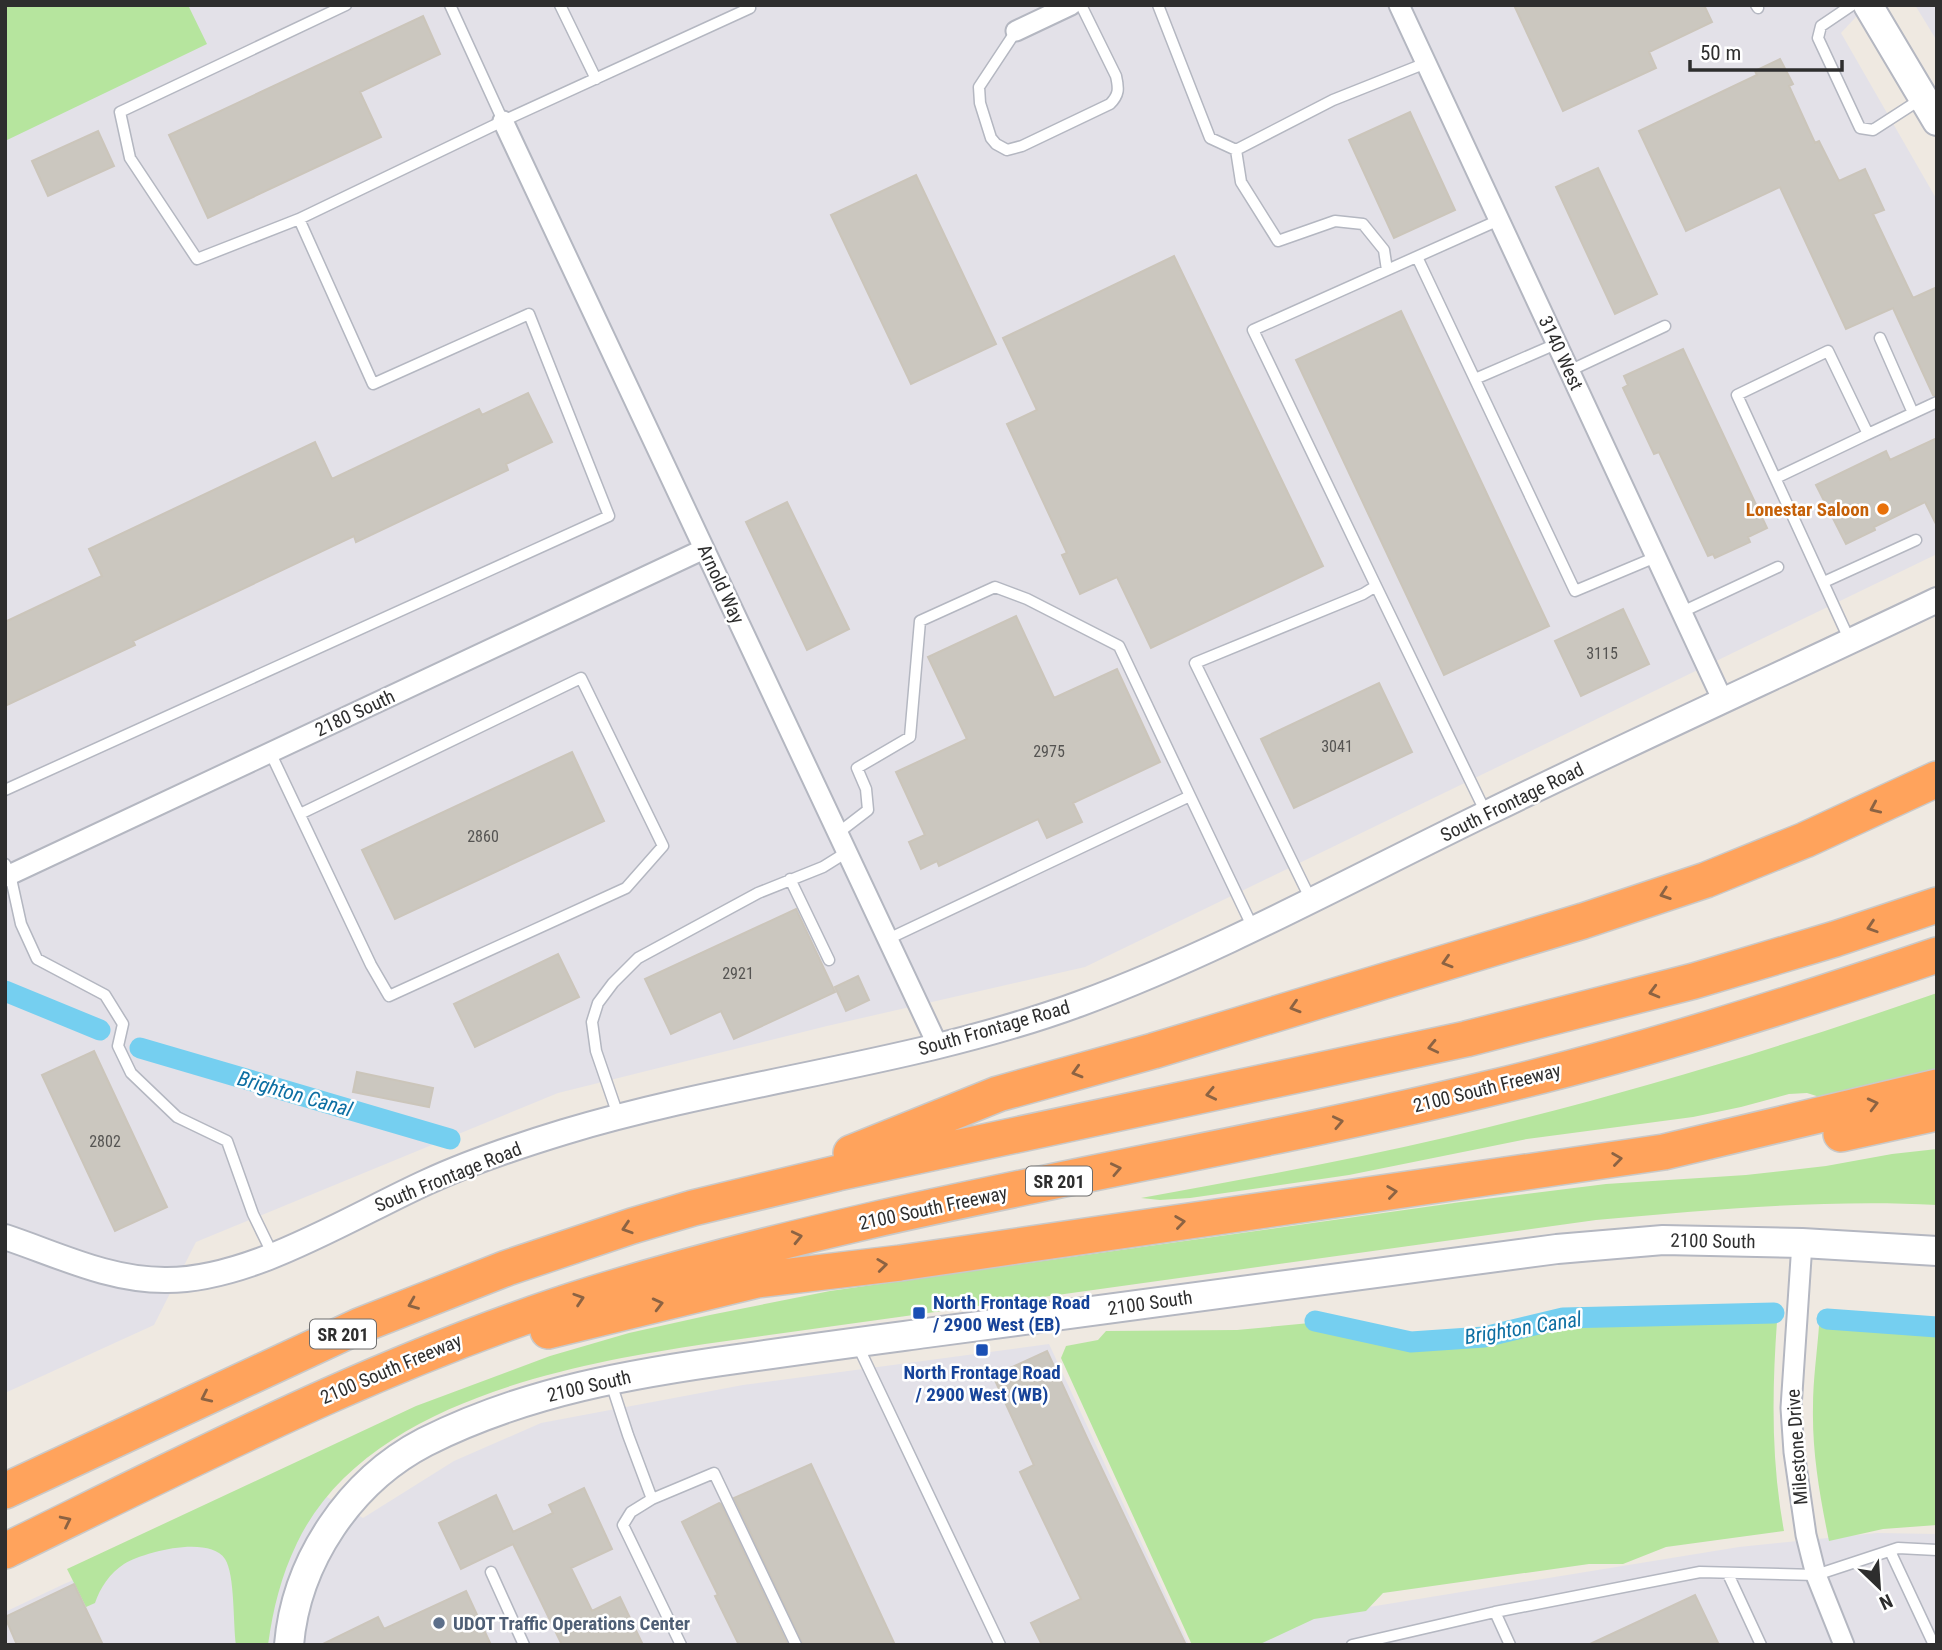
<svg xmlns="http://www.w3.org/2000/svg" width="1942" height="1650" viewBox="0 0 1942 1650" font-family="'Roboto Condensed',sans-serif">
	<rect width="100%" height="100%" fill="#efe9e1"/>
	<path fill="#e3e1e8" d="M5,5H1867L1841,33L1937,200V554L1085,967L827,1026L558,1093L196,1242L154,1325L5,1393Z
		M1915,5H1937V41Z
		M1049,1344L1189,1645H5V1612L64,1584L303,1483L363,1518L454,1461L541,1423L743,1385Z
		M1877,1533L1937,1534V1645H1251L1320,1615L1739,1547Z"/>
	<path fill="#b6e59e" d="M5,5H188L207,44L5,141Z
		M1937,993V1073L1826,1099L1807,1093L1789,1094L1741,1107L1693,1117L1527,1139L1349,1175L1190,1198L1160,1200L1141,1198C1244,1179 1347,1161 1448,1137C1613,1098 1777,1049 1937,993Z
		M1937,1149V1205C1825,1199 1708,1210 1596,1220L705,1344C566,1365 364,1403 297,1543C281,1576 273,1609 268,1645H236C233,1624 235,1574 225,1559C209,1535 144,1552 124,1564C110,1573 100,1588 95,1603L86,1607L67,1569L416,1406L550,1356L629,1333L710,1315L830,1291L1461,1202L1606,1184L1746,1175L1826,1166L1892,1154Z
		M1756,1319L1777,1321C1772,1392 1771,1461 1784,1531L1666,1547L1623,1564H1589L1383,1593L1366,1611L1314,1619L1258,1645H1192L1061,1358L1066,1346L1098,1340L1106,1331L1237,1330L1310,1323L1401,1348L1450,1349L1574,1328Z
		M1819,1326L1937,1335V1525L1883,1529L1829,1541C1820,1497 1812,1453 1813,1407C1813,1380 1817,1353 1819,1326Z"/>
	<g fill="none" stroke-linecap="round" stroke-linejoin="round">
		<path stroke="#75cff0" stroke-width="21" d="M5,991L100,1030
			M140,1048L450,1139
			M1827,1319L1937,1327
			M1315,1321L1411,1342L1484,1337L1563,1318L1774,1313"/>
	</g>
	<path fill="#cbc7bf" stroke="#cbc5ba" stroke-width="2" d="M1514,5H1704L1712,22L1649,52L1656,68L1563,111Z
		M423,16L440,54L360,92L381,137L208,218L169,135Z
		M1780,59L1793,84L1789,86L1815,143L1819,141L1839,181L1865,169L1884,210L1873,214L1913,298L1937,287V395H1933L1893,308L1846,329L1780,187L1686,231L1639,131L1757,75L1755,71Z
		M1410,112L1455,210L1394,238L1349,140Z
		M98,131L114,166L48,196L32,161Z
		M1598,168L1657,294L1615,314L1556,187Z
		M916,175L996,344L911,384L831,215Z
		M1174,256L1323,566L1151,648L1117,577L1080,594L1062,555L1067,553L1007,424L1037,410L1003,338Z
		M1401,311L1549,626L1444,675L1296,360Z
		M1683,349L1767,528L1748,537L1750,542L1715,558L1713,554L1708,556L1659,452L1654,454L1623,388L1628,385L1624,376Z
		M528,393L552,442L506,464L508,470L356,542L354,536L133,641L135,645L5,706V622L102,576L89,549L315,442L332,479L479,409L482,415Z
		M1937,438V526L1925,502L1874,527L1875,530L1846,544L1816,485L1886,451L1890,460Z
		M787,502L849,629L807,650L746,522Z
		M1623,609L1649,664L1581,696L1555,641Z
		M1016,616L1054,698L1117,669L1160,762L1073,803L1082,822L1047,838L1038,819L939,866L937,861L921,869L909,842L925,835L896,772L967,739L928,657Z
		M1379,683L1412,752L1294,808L1261,739Z
		M572,752L604,821L395,919L362,850Z
		M796,909L835,992L734,1039L721,1011L671,1034L645,979Z
		M558,954L579,997L475,1047L454,1004Z
		M858,976L869,1000L846,1011L835,987Z
		M94,1051L167,1207L115,1231L42,1075Z
		M357,1072L433,1088L429,1107L353,1092Z
		M1047,1351L1088,1440L1186,1645H1042L1031,1623L1081,1599L1020,1472L1034,1465L993,1376Z
		M811,1464L895,1645H803L734,1498Z
		M584,1488L612,1549L571,1568L592,1611L620,1597L643,1645H562L513,1544L461,1569L439,1523L496,1495L513,1532L553,1513L549,1505Z
		M719,1503L721,1504L788,1645H739L715,1596L718,1595L682,1522Z
		M74,1584L103,1645H17L5,1617Z
		M466,1591L491,1645H321L378,1617L384,1629Z
		M1695,1595L1719,1645H1588Z"/>
	<g fill="none" stroke-linecap="round" stroke-linejoin="round">
		<defs>
			<path id="service" d="M450,5L503,121
				M560,5L596,79
				M1158,5L1210,138L1236,150L1333,100L1426,63
				M1756,5L1758,8
				M1852,5L1821,26L1818,38L1860,128L1873,130L1921,99
				M1016,31L979,87L980,103L991,138L996,144L1007,150L1022,146L1110,104C1119,95 1119,89 1116,76L1081,5
				M1236,150L1241,182L1278,241L1335,221L1363,224L1384,250L1387,270
				M299,219L197,259L130,158L120,112L346,5
				M1417,257L1575,591L1656,557
				M1880,338L1913,413
				M1569,371L1665,326
				M1475,379L1556,344
				M1868,434L1937,402
				M1776,478L1868,434L1828,351L1737,395L1850,641
				M1824,582L1916,540
				M1376,586L1253,330L1499,220
				M1682,612L1778,567
				M270,752L371,965L389,996L626,888L663,846L581,678L300,814
				M5,790L609,516L529,314L373,384L299,219L503,121L750,8L748,5
				M838,833L868,810L866,789L857,768L910,737L920,621L995,587L1027,599L1119,646L1190,796
				M5,864L10,874L21,924L37,959L105,995L123,1024L118,1046L131,1073L177,1117L227,1141L253,1214L273,1255
				M790,879L829,960
				M1311,900L1195,663L1363,594L1376,586L1486,813
				M888,939L1190,796L1253,928
				M618,1115L596,1051L592,1022L598,1003L613,983L638,958L758,893L823,867L847,852
				M858,1346L1000,1645
				M611,1383L628,1435L652,1499L714,1473L796,1645
				M652,1499L631,1512L623,1525L681,1645
				M1890,1551L1934,1645
				M491,1572L524,1645
				M1728,1574L1761,1645
				M1352,1645L1495,1612
				M1510,1645L1495,1612L1700,1572L1816,1575L1898,1548L1937,1550"/>
			<path id="minor" d="M1399,5L1723,701
				M1016,31L1071,5
				M503,121L938,1046
				M5,877L704,549
				M1802,1243L1791,1408L1794,1452L1806,1535L1816,1575L1844,1645"/>
			<path id="tertiary" d="M5,1237C59,1255 108,1280 165,1280C250,1281 350,1217 427,1182C470,1162 518,1146 564,1132C733,1081 912,1065 1079,1004C1219,952 1351,879 1485,814C1634,741 1786,672 1937,600"/>
			<path id="secondary" d="M1868,5L1937,121
				M289,1645C296,1561 350,1481 425,1442C526,1391 634,1373 744,1358C805,1349 866,1341 926,1333C1137,1305 1347,1277 1557,1249L1663,1240L1802,1243L1937,1251"/>
			<path id="motorway" d="M1841,1134L1937,1113
				M851,1153L998,1094L1153,1051L1583,921L1706,880L1805,840L1937,779
				M548,1331L757,1280L900,1263L1664,1152L1937,1087
				M5,1491L359,1326L507,1268L632,1226L693,1208L838,1173L1466,1039L1694,981L1835,939L1937,905
				M5,1551C197,1457 388,1358 593,1294C886,1203 1190,1161 1487,1089C1639,1053 1790,1005 1937,955"/>
		</defs>
		<use href="#service" stroke="#b4b7c1" stroke-width="13"/>
		<use href="#minor" stroke="#b4b7c1" stroke-width="23"/>
		<use href="#tertiary" stroke="#b4b7c1" stroke-width="28"/>
		<use href="#secondary" stroke="#b4b7c1" stroke-width="32"/>
		<use href="#motorway" stroke="#c9c9c9" stroke-width="38"/>
		<use href="#service" stroke="#fff" stroke-width="10"/>
		<use href="#minor" stroke="#fff" stroke-width="19"/>
		<use href="#tertiary" stroke="#fff" stroke-width="24"/>
		<use href="#secondary" stroke="#fff" stroke-width="28"/>
		<use href="#motorway" stroke="#ffa35c" stroke-width="35"/>
	</g>
	<defs><path id="oneway-chevron" d="M-2-3.5L2.5 0L-2 3.5" fill="none" stroke-width="1.6" stroke-linecap="round" stroke-linejoin="round" transform="scale(1.75)"/></defs>
	<g stroke="#8c6343">
		<use href="#oneway-chevron" transform="translate(1875 808) rotate(156)"/>
		<use href="#oneway-chevron" transform="translate(1665 894) rotate(161)"/>
		<use href="#oneway-chevron" transform="translate(1872 927) rotate(162)"/>
		<use href="#oneway-chevron" transform="translate(1447 962) rotate(163)"/>
		<use href="#oneway-chevron" transform="translate(1654 992) rotate(165)"/>
		<use href="#oneway-chevron" transform="translate(1295 1007) rotate(163)"/>
		<use href="#oneway-chevron" transform="translate(1433 1047) rotate(167)"/>
		<use href="#oneway-chevron" transform="translate(1077 1072) rotate(164)"/>
		<use href="#oneway-chevron" transform="translate(1211 1094) rotate(168)"/>
		<use href="#oneway-chevron" transform="translate(1873 1104) rotate(-14)"/>
		<use href="#oneway-chevron" transform="translate(1338 1122) rotate(-12)"/>
		<use href="#oneway-chevron" transform="translate(1617 1159) rotate(-8)"/>
		<use href="#oneway-chevron" transform="translate(1116 1169) rotate(-12)"/>
		<use href="#oneway-chevron" transform="translate(1392 1192) rotate(-8)"/>
		<use href="#oneway-chevron" transform="translate(1180 1222) rotate(-8)"/>
		<use href="#oneway-chevron" transform="translate(627 1228) rotate(162)"/>
		<use href="#oneway-chevron" transform="translate(797 1237) rotate(-13)"/>
		<use href="#oneway-chevron" transform="translate(882 1265) rotate(-7)"/>
		<use href="#oneway-chevron" transform="translate(579 1299) rotate(-18)"/>
		<use href="#oneway-chevron" transform="translate(413 1304) rotate(158)"/>
		<use href="#oneway-chevron" transform="translate(658 1304) rotate(-14)"/>
		<use href="#oneway-chevron" transform="translate(206 1397) rotate(155)"/>
		<use href="#oneway-chevron" transform="translate(66 1521) rotate(-26)"/>
	</g>
	<circle fill="#e8710a" stroke="#fff" stroke-width="2.5" cx="1883" cy="509" r="7"/>
	<g fill="#1a4fb4" stroke="#fff" stroke-width="2.5">
		<rect x="912" y="1306" width="14" height="14" rx="3.5"/>
		<rect x="975" y="1343" width="14" height="14" rx="3.5"/>
	</g>
	<circle fill="#5c6f8a" stroke="#fff" stroke-width="2.5" cx="439" cy="1623" r="7"/>
	<g text-anchor="middle" dominant-baseline="central" stroke-width="5" stroke-linejoin="round" paint-order="stroke">
		<g font-size="16" fill="#555452">
			<text x="1602" y="653">3115</text>
			<text x="1337" y="746">3041</text>
			<text x="1049" y="751">2975</text>
			<text x="483" y="836">2860</text>
			<text x="738" y="973">2921</text>
			<text x="105" y="1141">2802</text>
		</g>
		<g fill="#fff" stroke="#6d6d6d" stroke-width="2">
			<rect x="1026" y="1166.5" width="66" height="29" rx="5"/>
			<rect x="310" y="1319.5" width="66" height="29" rx="5"/>
		</g>
		<g font-size="18" font-weight="bold" fill="#2e2e2e">
			<text x="1059" y="1181">SR 201</text>
			<text x="343" y="1334">SR 201</text>
		</g>
		<g font-size="19" fill="#2e2e2e" stroke="#fff">
			<text transform="translate(1561 353) rotate(65)">3140 West</text>
			<text transform="translate(721 584) rotate(65)">Arnold Way</text>
			<text transform="translate(355 713) rotate(-25)">2180 South</text>
			<text transform="translate(1512 802) rotate(-26)">South Frontage Road</text>
			<text transform="translate(994 1028) rotate(-16)">South Frontage Road</text>
			<text transform="translate(1487 1088) rotate(-14)">2100 South Freeway</text>
			<text transform="translate(448 1177) rotate(-22)">South Frontage Road</text>
			<text transform="translate(933 1208) rotate(-12)">2100 South Freeway</text>
			<text transform="translate(1713 1241) rotate(1)">2100 South</text>
			<text transform="translate(1150 1303) rotate(-8)">2100 South</text>
			<text transform="translate(391 1369) rotate(-23)">2100 South Freeway</text>
			<text transform="translate(589 1386) rotate(-13)">2100 South</text>
			<text transform="translate(1797 1447) rotate(-94)">Milestone Drive</text>
		</g>
		<g font-size="19" font-weight="bold" fill="#c56008" stroke="#fff" text-anchor="end">
			<text x="1869" y="509">Lonestar Saloon</text>
		</g>
		<g font-size="19" font-weight="bold" fill="#164399" stroke="#fff" text-anchor="start">
			<text x="933" y="1302">North Frontage Road<tspan x="933" dy="22">/ 2900 West (EB)</tspan></text>
			<text x="982" y="1372" text-anchor="middle">North Frontage Road<tspan x="982" dy="22">/ 2900 West (WB)</tspan></text>
		</g>
		<g font-size="19" font-weight="bold" fill="#4e5e75" stroke="#fff" text-anchor="start">
			<text x="453" y="1623">UDOT Traffic Operations Center</text>
		</g>
		<g font-size="21" font-style="italic" fill="#0d6fa3" stroke="#fff">
			<text transform="translate(295 1094) rotate(16)">Brighton Canal</text>
			<text transform="translate(1523 1328) rotate(-9)">Brighton Canal</text>
		</g>
	</g>
	<rect width="1942" height="1650" fill="none" stroke="#2e2e2e" stroke-width="14"/>
	<g transform="translate(1879 1587) rotate(155)" stroke="#ffffff" stroke-width="5" paint-order="stroke">
	<path d="M0-5L12 26L0 18L-12 26Z" fill="#2e2e2e"/>
	<text y="-10" font-size="19" font-weight="bold" text-anchor="middle" fill="#2e2e2e">N</text>
	</g>
	<path d="M1690 60v10h152v-10" fill="none" stroke="#2e2e2e" stroke-width="3.5"/>
	<text x="1700" y="60" font-size="21" fill="#2e2e2e" stroke="#ffffff" stroke-width="5" paint-order="stroke">50 m</text>
</svg>
